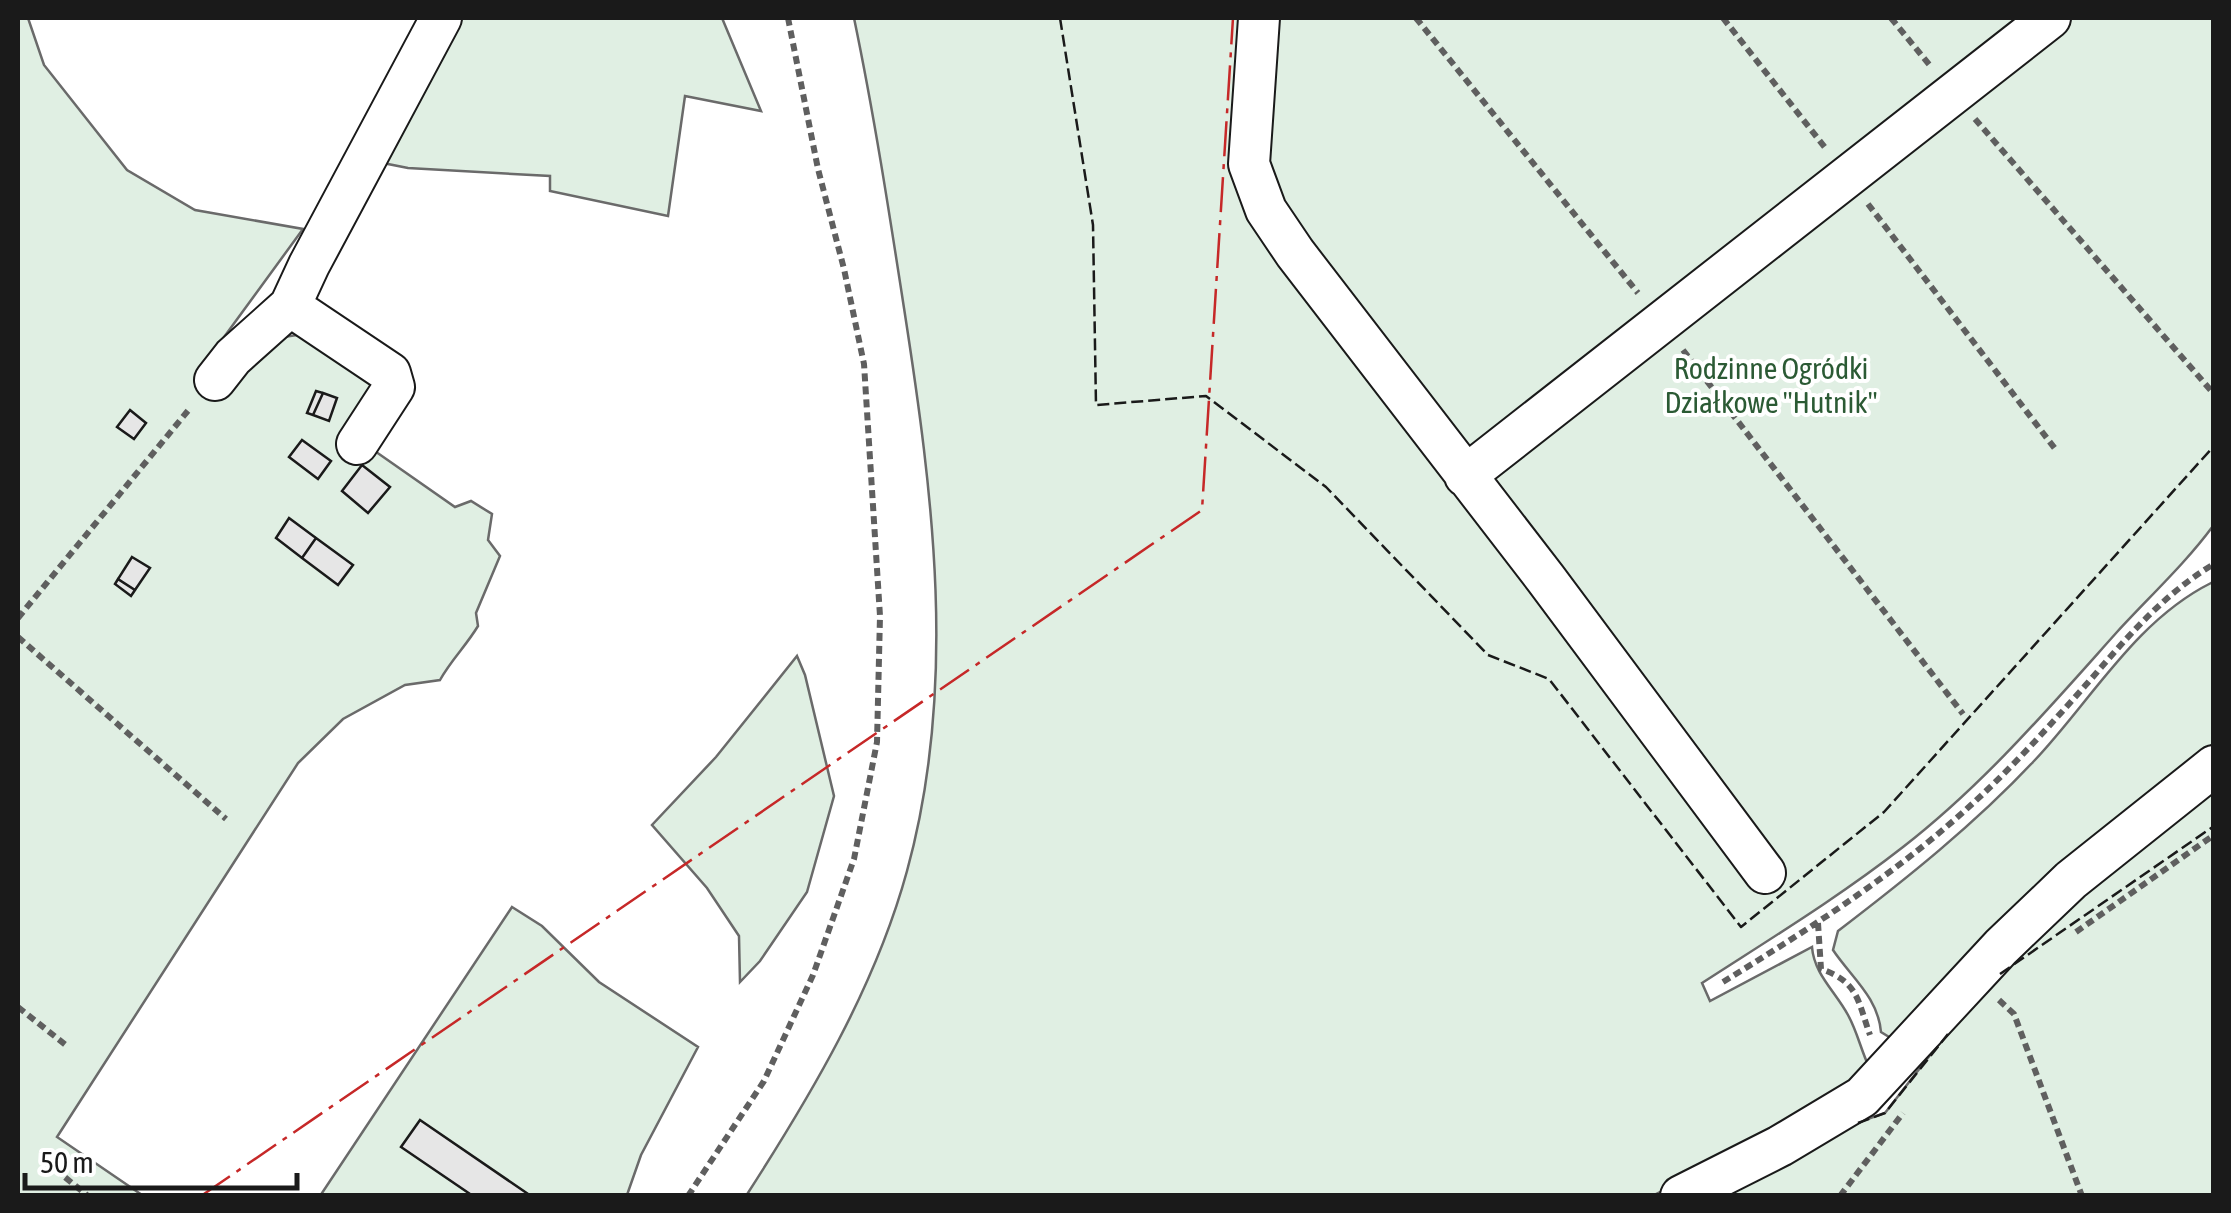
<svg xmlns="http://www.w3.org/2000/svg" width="2231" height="1213" viewBox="0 0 2231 1213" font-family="'Asap Condensed',sans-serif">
	<rect width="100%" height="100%" fill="#fff"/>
	<path fill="#e0efe3" stroke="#6a6a6a" stroke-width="2.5" d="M18,18H28L44,65L127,170L195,210L303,229L200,370L277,338L297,335L380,387L369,447L455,507L471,501L492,514L488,540L500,556L476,613L478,626C466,646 451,660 440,680L405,685L343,719L298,763L57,1137L142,1195H18Z
		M456,18H722L761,111L685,96L668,216L550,191V176L408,168L383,163Z
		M854,18H2213V526C2185,564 2149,597 2117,632C2049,708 1983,785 1903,847C1839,897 1770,939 1702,983L1710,1001L1812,947C1814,974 1835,991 1848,1015C1857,1031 1861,1050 1869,1067L1814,1115L1654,1195L746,1196C811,1095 875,988 907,871C958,686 933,495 904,308C889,211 874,114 854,18Z
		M2211,583L2213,584V744L2195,757L1894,1040L1881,1032C1878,997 1851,977 1833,950L1838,931C1906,879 1975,824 2034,761C2091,701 2135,621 2211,583Z
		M797,656L805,675L834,796L807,892L760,961L740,982L739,936L707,888L652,825L716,757Z
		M2213,789V1195L1709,1196L1842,1128L1885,1113L2001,964L2072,898Z
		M512,907L542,926L599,982L698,1047L641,1155L627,1195L320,1196Z"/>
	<path fill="#e6e6e6" stroke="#1a1a1a" stroke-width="2.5" d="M316,391L323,393L313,415L307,413Z
		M323,393L337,398L329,421L313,415Z
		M130,410L146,423L134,439L117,427Z
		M302,440L331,461L318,479L289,457Z
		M362,465L390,487L368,513L342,491Z
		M289,518L316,538L302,558L276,538Z
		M316,538L353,565L338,585L302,558Z
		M132,557L150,568L135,590L118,579Z
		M118,579L135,590L131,596L115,584Z
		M420,1120L531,1196H473L401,1147Z"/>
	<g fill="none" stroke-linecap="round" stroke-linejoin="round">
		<defs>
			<path id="minor" d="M1259,18L1249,164L1266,210L1295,253L1546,579L1765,873
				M290,306L390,373L394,387L357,444
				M215,380L233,357L290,306L309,265L441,18
				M1465,476L2050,18
				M1681,1196L1780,1146L1862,1097L2001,947L2071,880L2214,766"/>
		</defs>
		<use href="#minor" stroke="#1a1a1a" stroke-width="44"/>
		<path stroke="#5f5f5f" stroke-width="6" stroke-dasharray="8 5" stroke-linecap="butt" d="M1416,18L1638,293
			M1723,18L1827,150
			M1891,18L1932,68
			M1975,119L2214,394
			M1868,204L2056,450
			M1683,350L1963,714
			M18,618L191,407
			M18,637L226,819
			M1818,923L1821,969C1859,982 1858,1002 1870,1035
			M2076,932L2214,835
			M1723,982C1809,929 1896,874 1971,805C2014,766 2053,722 2092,678C2129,635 2164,594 2214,564
			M1999,1000L2014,1014L2082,1196
			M18,1007L67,1046
			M45,1161L88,1196
			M688,1196L764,1081L813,975L854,859L877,742L880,616L864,364L844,269L818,169L788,18
			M1840,1196L1903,1113"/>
		<use href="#minor" stroke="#fff" stroke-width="40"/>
		<path stroke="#1a1a1a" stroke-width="2.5" stroke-dasharray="12 5" stroke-linecap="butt" d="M1060,18L1093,225L1096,405L1206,396L1326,487L1488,655L1549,679L1741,927L1884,812L2214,446
			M2000,974L2214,826
			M1858,1123L1885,1113L1948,1034"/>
		<path stroke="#c62828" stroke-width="2.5" stroke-dasharray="35 8 5 8" stroke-linecap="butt" d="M201,1196L1202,510L1233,18"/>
	</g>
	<g text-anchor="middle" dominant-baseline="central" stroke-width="8" stroke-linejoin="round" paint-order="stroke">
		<g font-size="30" fill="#2b5a34" stroke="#fff">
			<text x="1771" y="368">Rodzinne Ogródki<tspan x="1771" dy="34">Działkowe "Hutnik"</tspan></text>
		</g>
	</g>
	<rect width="2231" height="1213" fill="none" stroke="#1a1a1a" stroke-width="40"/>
	<path d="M25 1173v15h272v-15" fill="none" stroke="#1a1a1a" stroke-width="5"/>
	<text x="40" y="1173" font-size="30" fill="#1a1a1a" stroke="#ffffff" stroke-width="8" paint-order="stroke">50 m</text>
</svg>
